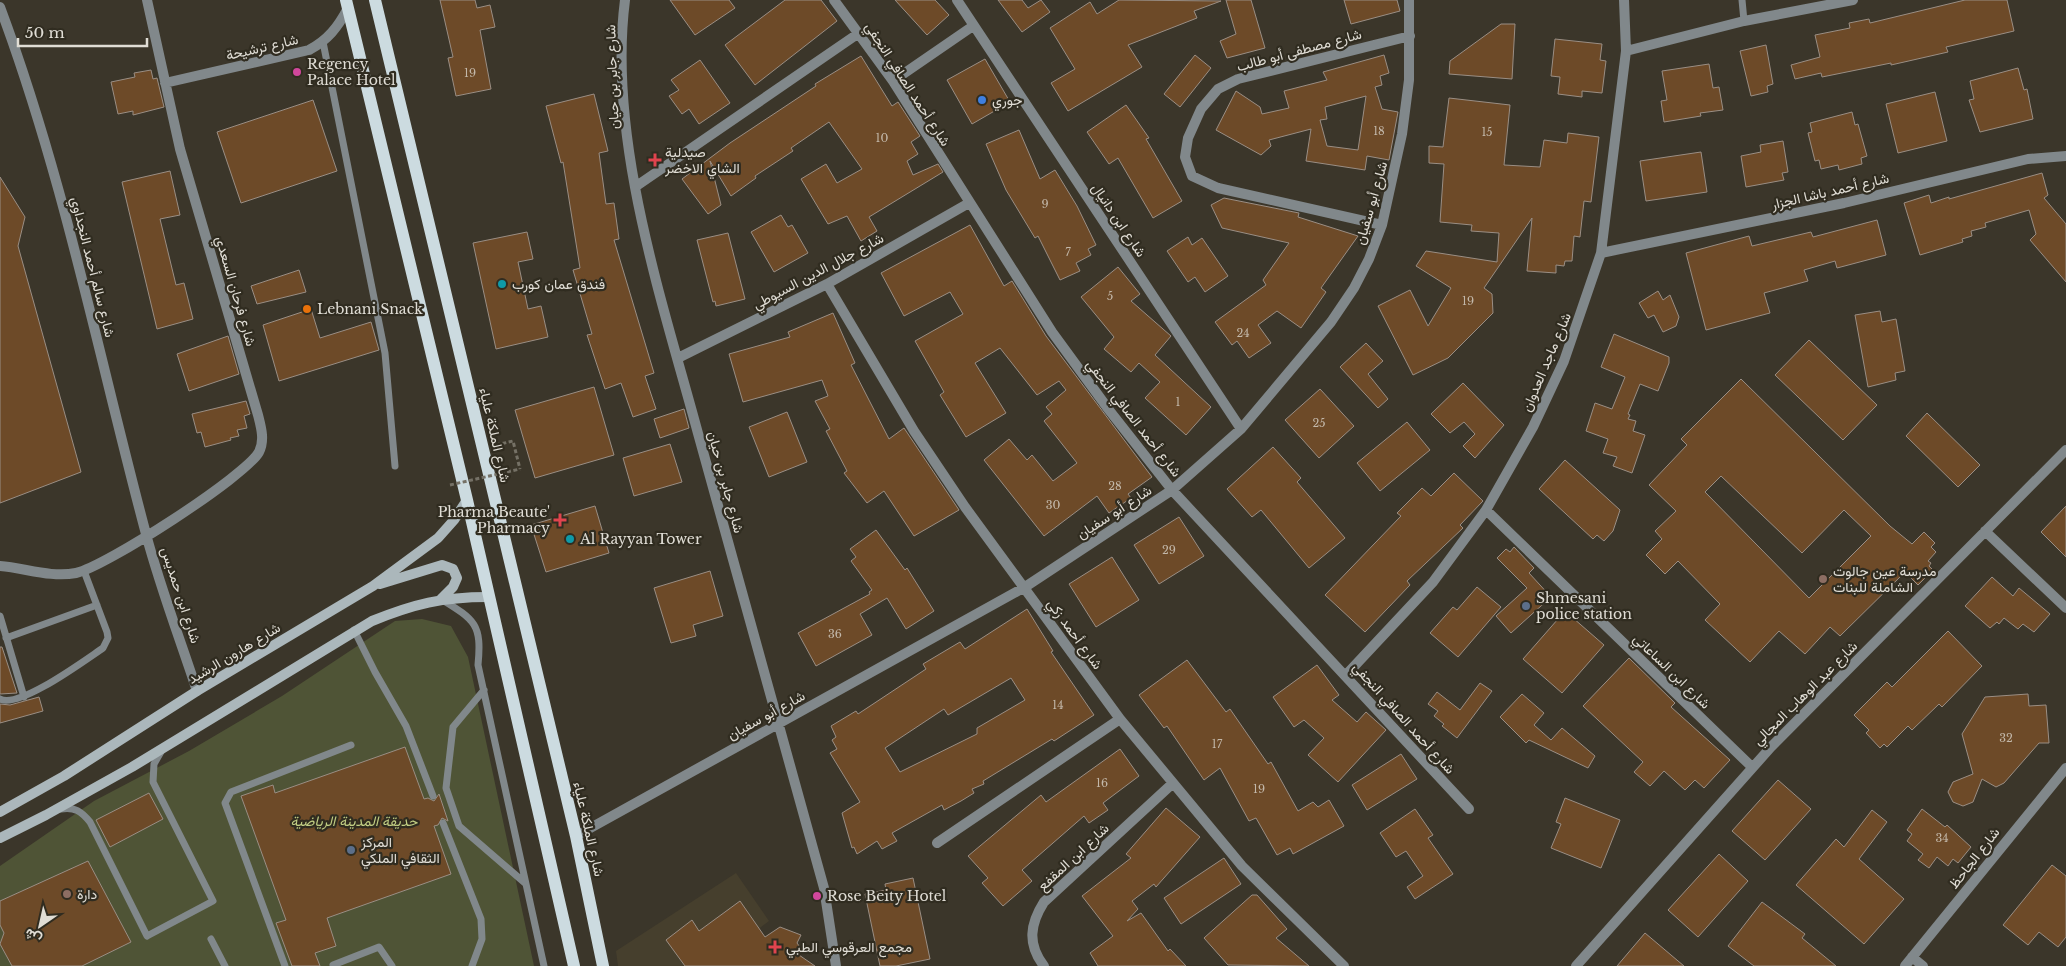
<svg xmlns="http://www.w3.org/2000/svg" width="2066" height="966" viewBox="0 0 2066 966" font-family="'Libre Baskerville',Vazirmatn,serif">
	<rect width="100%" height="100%" fill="#3b362a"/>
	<path fill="#463f2d" d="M736,873L769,921L710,966H618L616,951Z"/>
	<path fill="#4f5436" d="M422,619L451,626L468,657L534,966H0V866L94,801L189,751L282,696L395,621Z"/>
	<path fill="#6d4a28" stroke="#9a8e84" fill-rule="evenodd" d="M440,0H475L477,8L490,5L495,27L480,30L491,89L456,96L448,58L453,57Z
		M670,0H729L735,8L695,35Z
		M785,0H821L837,21L755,85L725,45Z
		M895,0H935L949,15L927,35Z
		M998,0H1022L1028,8L1041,0L1050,12L1022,32Z
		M1119,0L1221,1L1194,11L1197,18L1128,45L1142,67L1068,111L1051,83L1075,69L1050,28L1090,2L1097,14Z
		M1226,0H1251L1265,48L1227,58L1220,41L1236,34Z
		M1344,0H1397L1400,11L1351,24Z
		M1965,0H2007L2014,31L1946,47L1948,52L1891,65V63L1822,77L1821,73L1795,79L1791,65L1820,57L1815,35L1850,28L1849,23L1869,19L1870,23Z
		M1501,24H1515L1512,79L1449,74L1450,61Z
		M1555,39L1602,44L1600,60L1606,61L1602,93L1582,91V97L1558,94L1560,77L1551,76Z
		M1766,45L1773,84L1767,86L1768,92L1751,96L1740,51Z
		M1195,55L1211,68L1180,107L1164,94Z
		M1384,55L1389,73L1380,76L1382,85L1375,87L1382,109L1398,112L1389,160L1367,156L1365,170L1306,161L1311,129L1269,140L1271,146L1261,155L1216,130L1236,91L1260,107L1262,114L1289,108L1284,91L1327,80L1323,72ZM1366,96L1358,150L1327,146L1320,120L1327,119L1325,107Z
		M861,56L892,106L898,102L920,136L911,142L918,154L907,161L913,175L938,164L943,172L869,217L877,231L861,241L847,216L828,224L801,179L826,164L837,183L862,169L829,122L791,148L793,151L755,176L756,178L731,196L710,161L721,205L708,214L682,179L730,143L816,86L815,84Z
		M985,59L1010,102L972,124L947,80Z
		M700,60L730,103L699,124L689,109L682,114L669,96L679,90L671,80Z
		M1709,64L1713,88L1719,87L1723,110L1700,113L1701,116L1664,122L1661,101L1667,100L1662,71Z
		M2018,68L2024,90L2027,89L2033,119L1980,132L1969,100L1974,99L1970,81Z
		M151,70L153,79L157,78L164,107L133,115V111L118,114L111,82L135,77L134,73Z
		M1935,92L1947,141L1898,153L1886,104Z
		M594,94L608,151L599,153L606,204L614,203L619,239L614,240L654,373L645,376L656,409L633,417L621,383L605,389L587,335L592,334L573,270L580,268L563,162L561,163L546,106Z
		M1449,98L1510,105L1504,165L1540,167L1544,140L1567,143L1568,133L1599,137L1591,202L1584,201L1580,237L1574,236L1572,261H1565L1564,266L1556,265V273L1527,271L1532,218L1484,288L1492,294L1493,313L1448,358L1413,375L1378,306L1410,290L1428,326L1451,288L1416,266L1426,251L1497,262L1499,233L1471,231L1472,225L1440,222L1444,164L1429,163V146L1443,147Z
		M313,100L337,171L241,203L217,132Z
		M1126,105L1149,138L1146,139L1182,201L1153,218L1118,158L1109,164L1087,132Z
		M1852,112L1855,125L1858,124L1867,156L1861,158L1862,164L1839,170L1838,165L1821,169L1819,160L1815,161L1808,133L1812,132L1810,123Z
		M1019,130L1040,179L1055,170L1077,206L1096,245L1088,249L1091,255L1076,263L1080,271L1060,280L1038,236L1035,238L1006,190L986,144Z
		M1783,141L1788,172L1782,173L1784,180L1746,187L1741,156L1761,152L1760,145Z
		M1701,152L1707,192L1646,201L1640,161Z
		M170,171L180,215L160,219L176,285L184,283L193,319L157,329L122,182Z
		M2042,173L2048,195L2044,198L2066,224V282L2030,240L2036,234L2029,210L1985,223L1986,227L1971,231L1972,236L1962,239L1963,242L1920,255L1904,203L1929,195L1931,203L1949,197V199Z
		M0,177L25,217L18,246L81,472L0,503Z
		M1224,198L1299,213L1298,217L1358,236L1321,288L1326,292L1301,328L1277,311L1258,325L1271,343L1249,358L1237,341L1232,345L1215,322L1266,285L1263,280L1289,243L1222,228L1211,205Z
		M781,215L788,227L792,225L808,253L774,272L751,232Z
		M1877,220L1886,255L1837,268L1835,261L1804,270L1808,281L1764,293L1770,313L1706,330L1686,253L1749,236L1752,246L1811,232L1813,237Z
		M970,225L1004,286L1012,281L1046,336L1152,477L1128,494L1131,498L1109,513L1097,496L1044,536L984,460L1009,439L1027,460L1032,455L1053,481L1077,463L1044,421L1052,414L1046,407L1066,390L1059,381L1037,395L1000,348L975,363L1006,413L966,437L940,395L944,392L915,341L963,314L950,292L904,316L881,273Z
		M527,232L533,259L518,262L528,309L541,306L548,337L496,349L473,243Z
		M728,233L745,299L716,306L715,301L713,302L697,240Z
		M1188,237L1192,245L1202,238L1228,276L1205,292L1195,277L1188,282L1167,251Z
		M1118,267L1140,294L1131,301L1171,336L1155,355L1211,407L1186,435L1145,398L1160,382L1139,363L1131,372L1104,349L1114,337L1081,297Z
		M299,270L306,292L257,304L251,286Z
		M1658,291L1663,300L1670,295L1679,317L1676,326L1663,332L1654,315L1648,318L1639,303Z
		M311,309L320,338L371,322L379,350L279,381L263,325Z
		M1880,311L1882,322L1896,319L1905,371L1895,373L1896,380L1868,387L1855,315Z
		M833,313L855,363L851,365L889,439L904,428L959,510L914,536L884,491L867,503L844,473L847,471L826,431L830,429L815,401L828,396L822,380L743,402L729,354L790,337L788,332Z
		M1614,334L1669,357V363L1658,391L1640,384L1628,414L1630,415L1628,419L1636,421L1633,431L1645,435L1632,473L1613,466L1617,457L1603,453L1608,439L1586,431L1595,403L1612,409L1625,377L1601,367Z
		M228,336L239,374L189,391L177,354Z
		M1809,340L1877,405L1843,440L1775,375Z
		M1366,343L1383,361L1368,374L1388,399L1378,408L1340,367Z
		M1741,379L1890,526L1912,544L1924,532L1935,543L1931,547L1936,552L1928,561L1931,563L1929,566L1933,570L1918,585L1905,572L1840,636L1830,627L1805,654L1779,631L1750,662L1705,620L1720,604L1678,561L1665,574L1646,555L1662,539L1655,531L1676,511L1649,485L1687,445L1681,439ZM1721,476L1802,553L1844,510L1871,536L1809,598L1705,492Z
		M1463,383L1504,425L1475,458L1463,446L1475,434L1464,422L1450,433L1431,414Z
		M594,387L614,455L535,478L515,410Z
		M1320,389L1354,426L1319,458L1285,420Z
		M246,401L250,414L244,416L247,428L237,430L239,436L230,438L231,440L205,447L201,432L197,433L192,414Z
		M684,409L689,428L660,438L654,419Z
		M787,412L807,462L769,477L749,427Z
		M1927,413L1980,465L1958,487L1906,436Z
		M1407,422L1430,450L1380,491L1357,463Z
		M670,444L682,482L634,496L623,458Z
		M1273,447L1301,478L1297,482L1345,538L1309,568L1261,510L1252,517L1227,489Z
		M1565,460L1620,510L1613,531L1604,541L1597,535L1593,539L1539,489Z
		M1454,473L1483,501L1460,525L1463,528L1407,581L1410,585L1365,632L1325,595L1401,516L1397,513L1422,488L1431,496Z
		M595,506L609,553L546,572L531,525Z
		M2066,506V557L2041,532Z
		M1179,517L1204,556L1159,584L1134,545Z
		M876,530L905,570L907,568L934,611L906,629L887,598L860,614L872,635L816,666L798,633L870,594L869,592L872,590L851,561L856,557L850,549Z
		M1514,547L1534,568L1529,573L1551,597L1511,633L1496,616L1527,588L1497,558L1506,549L1510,552Z
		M1112,557L1139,600L1096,627L1069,584Z
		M710,571L723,616L693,625L696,636L671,643L654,588Z
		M1992,577L2013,596L2019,588L2050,614L2034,632L2023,624L2018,629L2004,618L1999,624L1997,622L1990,628L1965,606Z
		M1477,587L1501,607L1458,657L1430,633L1453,607L1457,610Z
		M1027,609L1053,651L1051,652L1094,715L1054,741L1052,739L983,781L984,784L972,789L974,793L961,801L944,810L942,805L892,833L897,841L882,849L877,841L857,854L854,847L852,848L842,813L860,802L830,753L837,749L832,740L836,737L831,726L856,711L858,714L926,669L923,664L960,642L965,649ZM1011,678L1025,700L977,728V734L900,772L885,748L944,709L948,715Z
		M1565,611L1604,645L1562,693L1523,659Z
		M1948,631L1982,666L1942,707L1939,704L1912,730L1908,726L1887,747L1884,744L1880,748L1866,733L1869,730L1854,715L1887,682L1892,687Z
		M0,647H2L17,693L0,694Z
		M1629,658L1675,703L1671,707L1730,760L1704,788L1695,780L1685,790L1664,771L1650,786L1634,772L1643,762L1583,706Z
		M1187,660L1226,712L1230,709L1268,764L1271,762L1298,811L1313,802L1318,807L1329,800L1344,826L1293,854L1290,848L1277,855L1256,818L1249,821L1220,768L1204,780L1167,726L1164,728L1139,695Z
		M1317,665L1339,695L1332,700L1357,722L1366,712L1386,730L1338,782L1308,755L1324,738L1304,720L1294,727L1273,697Z
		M1480,683L1492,691L1457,738L1442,726L1444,724L1434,716L1438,711L1428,704L1437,692L1460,710Z
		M1522,694L1544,713L1534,725L1551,740L1562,728L1595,756L1588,768L1529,740L1526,743L1500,717Z
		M2028,694L2029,706L2046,705L2049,743H2039L2004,783L1996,787L1982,779L1973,802L1963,806L1953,802L1948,792L1953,782L1973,774L1962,734L1985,697Z
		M39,697L43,711L0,723V704L10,705Z
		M405,747L424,799L428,798L434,801L439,794L448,821L442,818L438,825L434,826L451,874L327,918L336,946L315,953L320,966H292L276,923L286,920L241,796L273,785L275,793Z
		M1120,749L1139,776L1103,803L1108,810L1089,823L1084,816L1022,870L1032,881L1003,906L982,883L988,878L968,856L1041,795L1046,802Z
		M1401,754L1417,779L1367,810L1352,785Z
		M1778,780L1811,809L1765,860L1732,831Z
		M149,793L163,819L110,847L96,820Z
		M1565,798L1620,820L1601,868L1551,848L1561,824L1556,822Z
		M1166,808L1200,837L1156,887L1154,884L1132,901L1138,909L1127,921L1141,913L1168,951L1170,949L1186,966H1098L1090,953L1113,936L1082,896L1131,858L1126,854Z
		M1415,809L1433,835L1428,838L1453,874L1415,899L1407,887L1423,876L1406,851L1396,857L1380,833Z
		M1922,809L1945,827L1947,825L1971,847L1958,863L1953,859L1948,866L1937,857L1929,868L1918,860L1923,854L1907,841L1912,834L1907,830Z
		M1872,810L1887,822L1859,859L1904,899L1864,944L1796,885L1836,839L1844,847Z
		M1719,854L1748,881L1698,937L1668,910Z
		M1224,858L1241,884L1181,924L1164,898Z
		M88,861L131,942L82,966H12L0,944L4,933L0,925V901Z
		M2052,865L2066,876V937L2058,947L2039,932L2028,945L2003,925Z
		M913,878L930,959L896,966H880L865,894L886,890L885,884Z
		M1252,895H1257L1287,929L1276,938L1309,966L1228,965L1204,938Z
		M740,901L765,937L780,927L801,935L797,943L802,950L799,955L815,966H685L666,940L692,920L699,931Z
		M1762,902L1805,934L1802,938L1836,966H1754L1728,946Z
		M1645,933L1684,966H1617Z"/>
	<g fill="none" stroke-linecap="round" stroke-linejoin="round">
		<path stroke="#757166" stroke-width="3" stroke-dasharray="4 2.5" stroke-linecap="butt" d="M496,445L513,441L520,469"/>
		<path stroke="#81888b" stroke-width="7" d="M1742,0L1744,21
			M323,42L385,353L395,466
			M441,599C475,620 482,624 478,665L544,966
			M0,616L24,697
			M354,630L375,672L406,726L433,796
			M6,638L97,605
			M484,690L453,727L446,788L459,826L525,883
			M0,699C19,709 85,660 103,648L108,638L107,632L84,571
			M61,809C75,807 81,811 90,822L147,936L213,901L153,782L154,764L162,750
			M443,823L481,919L482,939L472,966
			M211,939L225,966
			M333,965L379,947L392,966
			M285,966L225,803L231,792L351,745"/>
		<path stroke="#81888b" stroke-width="10" d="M625,0C607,140 663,303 699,437C741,587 782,738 824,888L836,966
			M834,0L893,81L1052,332L1109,410L1172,490L1469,809
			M957,0L1241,429
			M0,7C64,178 99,358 146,534C160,587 180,639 197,691
			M1626,51L1744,21L1853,0
			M893,81L973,26
			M165,83L309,50C328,40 338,27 348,8
			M635,187L859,33
			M1382,225L1218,188L1192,176L1185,157L1188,138L1201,109L1218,89L1238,79L1410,36
			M1601,253L1844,203L2028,159L2066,156
			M827,284L914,431L965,507L1120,719L1242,866L1344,966
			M678,358L827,284L969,203
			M1486,510L1752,767
			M1985,531L2066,608
			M0,566C25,568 51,578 76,573C105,567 246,476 259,452C265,440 261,427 258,415L180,149L147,0
			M1346,675L1433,582L1486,510L1533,427L1564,361L1601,253L1626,51L1624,0
			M576,836L1025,587L1172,490L1241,429L1331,322L1354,288L1369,259L1382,225L1402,134L1409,80V0
			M937,843L1120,719
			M1912,957L1923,966
			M1044,966C1027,944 1030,924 1044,902L1172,784
			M1576,966L1771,747L2066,450
			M1905,966L2066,768"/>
		<path stroke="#abb7bb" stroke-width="10" d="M380,584L442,565L453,569L457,578L453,587L441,599
			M0,812L64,776L197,691L373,586L438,538L454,520L467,500
			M0,838L46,815L132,767L372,621C414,604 442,597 488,597"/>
		<path stroke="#ccdbe0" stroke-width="12" d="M346,0L467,500L574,966
			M375,0L576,836L603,966"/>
		<path stroke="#757166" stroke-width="3" stroke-dasharray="4 2.5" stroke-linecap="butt" d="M450,485L520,469"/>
	</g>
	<g fill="#d1479c" stroke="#302c20" stroke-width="2">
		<circle cx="297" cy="72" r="5"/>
		<circle cx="817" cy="896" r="5"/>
	</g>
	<circle fill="#3f7fe0" stroke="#302c20" stroke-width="2" cx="982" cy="100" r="5"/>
	<g fill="#e0444e" stroke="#302c20" stroke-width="2">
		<path d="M652.5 152.5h5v5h5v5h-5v5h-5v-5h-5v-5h5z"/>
		<path d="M557.5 512.5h5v5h5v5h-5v5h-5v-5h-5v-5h5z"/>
		<path d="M772.5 939.5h5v5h5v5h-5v5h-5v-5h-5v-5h5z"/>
	</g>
	<g fill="#0f9aa8" stroke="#302c20" stroke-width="2">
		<circle cx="502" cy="284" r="5"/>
		<circle cx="570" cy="539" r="5"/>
	</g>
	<circle fill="#e8710a" stroke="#302c20" stroke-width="2" cx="307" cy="309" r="5"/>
	<g fill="#8d6e63" stroke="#302c20" stroke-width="2">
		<circle cx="1823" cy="579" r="5"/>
		<circle cx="67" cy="894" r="5"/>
	</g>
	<g fill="#5c6f8a" stroke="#302c20" stroke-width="2">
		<circle cx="1526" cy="606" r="5"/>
		<circle cx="351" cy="850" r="5"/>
	</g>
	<g text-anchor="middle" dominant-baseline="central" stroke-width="4.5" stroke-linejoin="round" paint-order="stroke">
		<g font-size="11" fill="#c3b8aa">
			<text x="470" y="73">19</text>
			<text x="1379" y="131">18</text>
			<text x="1487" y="132">15</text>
			<text x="882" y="138">10</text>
			<text x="1045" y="204">9</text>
			<text x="1068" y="252">7</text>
			<text x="1110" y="296">5</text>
			<text x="1468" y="301">19</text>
			<text x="1243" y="333">24</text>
			<text x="1178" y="402">1</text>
			<text x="1319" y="423">25</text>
			<text x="1115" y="486">28</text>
			<text x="1053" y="505">30</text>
			<text x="1169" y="550">29</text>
			<text x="835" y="634">36</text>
			<text x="1058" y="705">14</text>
			<text x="2006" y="738">32</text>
			<text x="1217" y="744">17</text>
			<text x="1102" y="783">16</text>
			<text x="1259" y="789">19</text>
			<text x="1942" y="838">34</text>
		</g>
		<g font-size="14" fill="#e0ddd5" stroke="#302c20">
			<text transform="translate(262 47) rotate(-13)">شارع ترشيحة</text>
			<text transform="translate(1299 50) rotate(-15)">شارع مصطفى أبو طالب</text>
			<text transform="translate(612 77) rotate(-92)">شارع جابر بن حيان</text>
			<text transform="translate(908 84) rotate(57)">شارع أحمد الصافي النجفي</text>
			<text transform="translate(1830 191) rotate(-13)">شارع أحمد باشا الجزار</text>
			<text transform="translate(1371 203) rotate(-74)">شارع أبو سفيان</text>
			<text transform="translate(1119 220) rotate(56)">شارع ابن دانيال</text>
			<text transform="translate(93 267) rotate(76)">شارع سالم أحمد النجداوي</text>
			<text transform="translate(818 271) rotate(-28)">شارع جلال الدين السيوطي</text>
			<text transform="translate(236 291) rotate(74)">شارع فرحان السعدي</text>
			<text transform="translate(1546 362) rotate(-67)">شارع ماجد العدوان</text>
			<text transform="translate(1134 418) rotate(52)">شارع أحمد الصافي النجفي</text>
			<text transform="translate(495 435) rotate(77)">شارع الملكة علياء</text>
			<text transform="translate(726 482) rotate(75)">شارع جابر بن حيان</text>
			<text transform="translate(1114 512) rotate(-33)">شارع أبو سفيان</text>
			<text transform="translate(181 595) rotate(72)">شارع ابن حمديس</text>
			<text transform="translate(1075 634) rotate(54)">شارع أحمد زكي</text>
			<text transform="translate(234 653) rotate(-31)">شارع هارون الرشيد</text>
			<text transform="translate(1672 671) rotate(44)">شارع ابن الساعاتي</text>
			<text transform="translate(1805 693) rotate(-45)">شارع عبد الوهاب المجالي</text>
			<text transform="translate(766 715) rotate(-29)">شارع أبو سفيان</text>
			<text transform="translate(1404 718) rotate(48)">شارع أحمد الصافي النجفي</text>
			<text transform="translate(589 829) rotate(77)">شارع الملكة علياء</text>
			<text transform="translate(1073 857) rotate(-43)">شارع ابن المقفع</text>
			<text transform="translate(1974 858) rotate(-52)">شارع الجاحظ</text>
		</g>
		<g font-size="14" fill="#e0ddd5" stroke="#302c20" text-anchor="start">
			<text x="307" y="64">Regency<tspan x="307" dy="16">Palace Hotel</tspan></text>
			<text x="992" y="100">جوري</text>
			<text x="665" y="152">صيدلية<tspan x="665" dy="16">الشاي الاخضر</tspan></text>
			<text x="512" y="284">فندق عمان كورب</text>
			<text x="317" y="309">Lebnani Snack</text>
			<text x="550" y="512" text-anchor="end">Pharma Beaute'<tspan x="550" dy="16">Pharmacy</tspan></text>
			<text x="580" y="539">Al Rayyan Tower</text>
			<text x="1833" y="571">مدرسة عين جالوت<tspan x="1833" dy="16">الشاملة للبنات</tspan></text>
			<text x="1536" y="598">Shmesani<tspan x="1536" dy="16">police station</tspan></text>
			<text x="361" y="842">المركز<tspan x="361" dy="16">الثقافي الملكي</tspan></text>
			<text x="77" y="894">دارة</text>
			<text x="827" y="896">Rose Beity Hotel</text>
			<text x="786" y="947">مجمع العرقوسي الطبي</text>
		</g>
		<g font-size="14" font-style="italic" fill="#c1ce83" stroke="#302c20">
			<text x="354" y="821">حديقة المدينة الرياضية</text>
		</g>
	</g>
	<g transform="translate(40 926) rotate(214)" stroke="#302c20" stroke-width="4" paint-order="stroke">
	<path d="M0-4L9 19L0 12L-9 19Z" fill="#e0ddd5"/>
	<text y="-8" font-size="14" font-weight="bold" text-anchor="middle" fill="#e0ddd5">ش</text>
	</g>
	<path d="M18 38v8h129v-8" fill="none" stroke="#e0ddd5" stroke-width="2.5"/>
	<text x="25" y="38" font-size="15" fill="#e0ddd5" stroke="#302c20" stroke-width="4" paint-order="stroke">50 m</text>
</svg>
